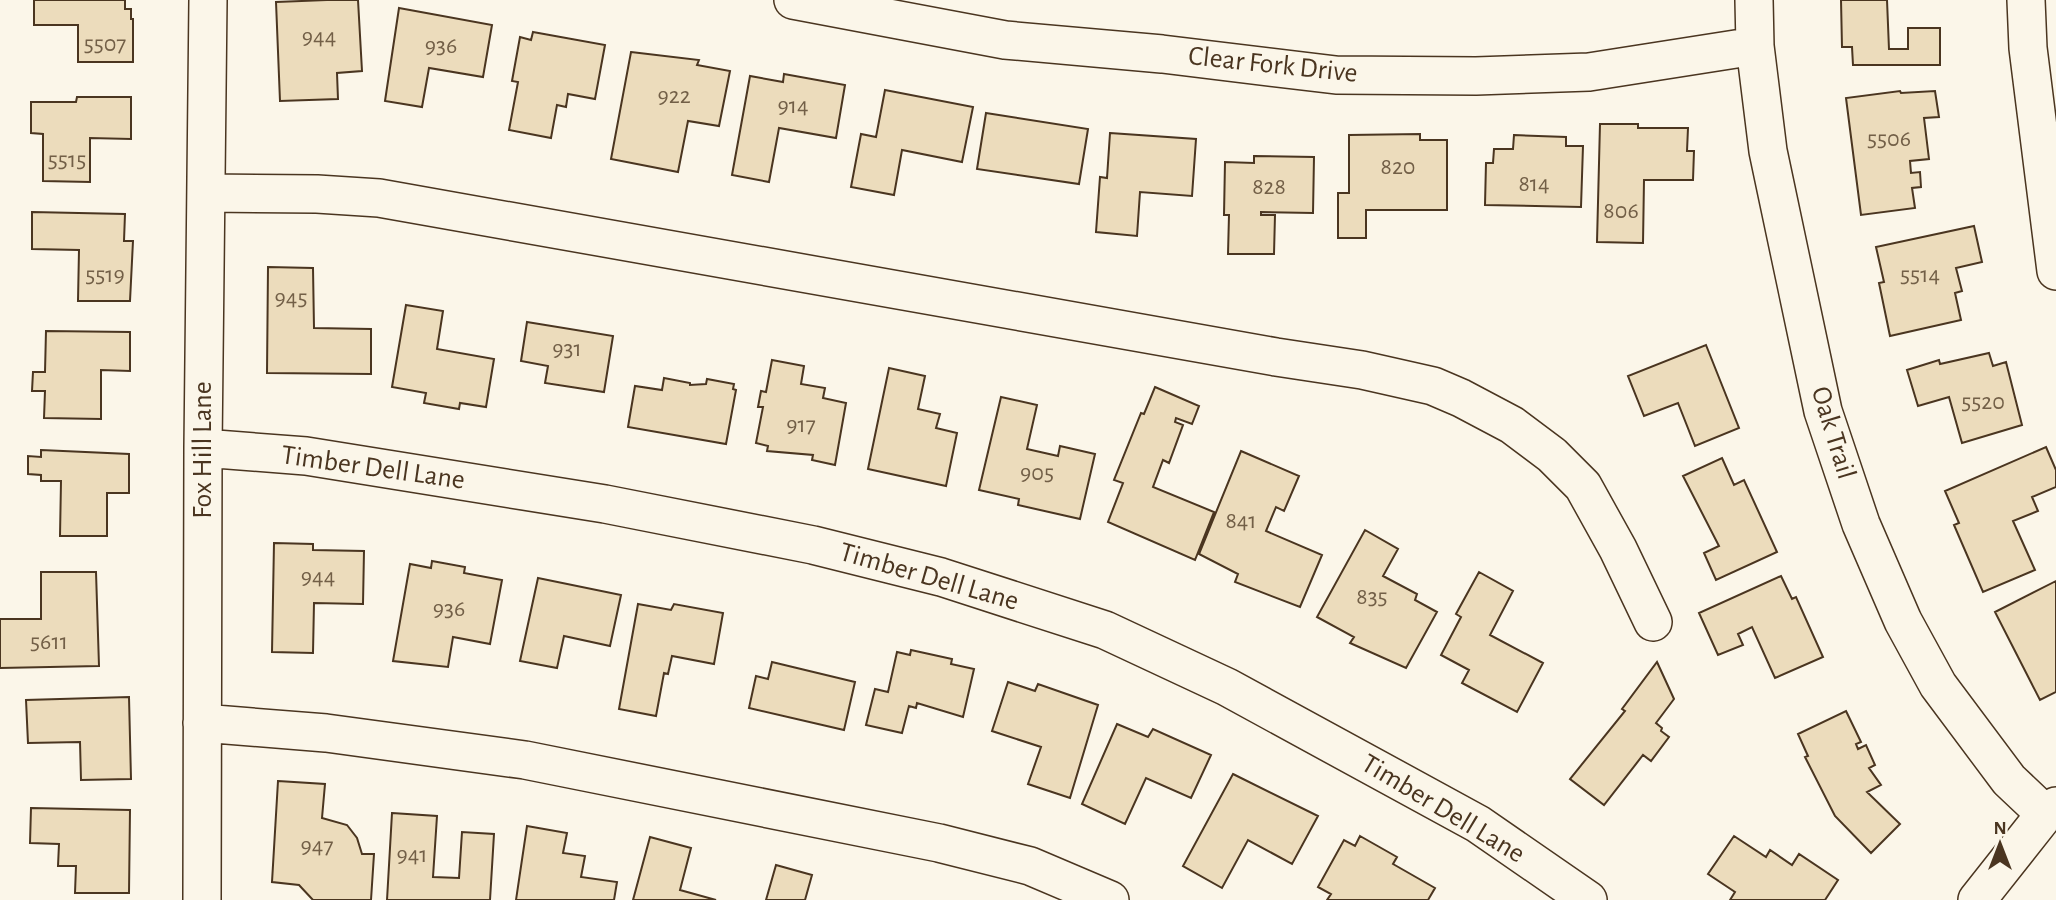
<svg xmlns="http://www.w3.org/2000/svg" width="2056" height="900" viewBox="0 0 2056 900" font-family="'Alegreya Sans',sans-serif">
	<rect width="100%" height="100%" fill="#fbf6e9"/>
	<path fill="#ecdcbc" stroke="#4a3520" stroke-width="2" d="M34,0H125V9H131V19H133V62H78V25H34Z
		M327,0H358L362,71L337,73L338,99L280,101L276,2Z
		M1841,0H1887L1889,49H1908V28H1940V65H1853L1852,47H1842Z
		M399,8L492,25L483,77L429,68L422,107L385,101Z
		M533,32L605,45L595,99L568,94L566,107L557,105L551,138L509,130L518,82L512,81L520,37L531,40Z
		M631,52L699,60L697,65L730,71L719,126L688,121L678,172L611,159Z
		M784,74L845,85L836,138L779,128L769,182L732,175L750,76L783,82Z
		M885,90L973,107L962,162L902,150L894,195L851,187L861,134L876,137Z
		M1900,91L1901,93L1935,91L1939,117L1924,118L1929,159L1910,161L1911,173L1920,172L1921,187L1912,188L1915,208L1861,215L1846,98Z
		M77,97H131V139L90,138V182L43,181V134L31,133V102H76Z
		M986,113L1088,129L1079,184L977,169Z
		M1600,124H1638V128H1688L1687,151H1694L1693,180H1644L1643,243L1597,242Z
		M1110,133L1196,139L1192,196L1140,192L1137,236L1096,232L1100,177L1107,178Z
		M1420,134V140H1447V210H1366V238H1338V193H1349V135Z
		M1514,135L1566,137V146H1583L1581,207L1485,205L1486,163H1493L1494,149H1513Z
		M1254,156L1314,157L1313,213L1261,212V215H1275L1274,254H1228L1229,215H1224L1225,162L1254,163Z
		M32,212L125,214L124,241H133L130,301H78L79,250L32,249Z
		M1974,226L1982,262L1956,268L1962,291L1955,293L1961,320L1890,336L1879,283L1884,282L1876,247Z
		M268,267L313,268L314,328L371,329V374L267,373Z
		M406,305L443,311L437,349L494,359L486,407L460,403L459,409L424,403L426,393L392,387Z
		M527,322L613,336L604,392L545,383L548,366L521,361Z
		M46,331L130,332V371L101,370V419L44,418L45,391H32L33,372H45Z
		M1706,345L1739,428L1695,446L1678,403L1644,416L1628,376Z
		M1989,353L1993,366L2006,362L2022,425L1962,443L1949,397L1918,406L1907,370L1939,360L1940,364Z
		M772,360L804,366L801,384L825,388L823,398L846,403L835,465L812,460L813,455L767,451L768,446L756,443L763,407H758L761,391L766,392Z
		M889,368L925,376L918,409L940,414L936,428L957,433L946,486L868,469Z
		M664,378L690,383V385L706,384L707,379L734,384L733,389L736,390L726,444L628,427L635,386L662,390Z
		M1155,387L1199,406L1192,424L1176,418L1175,422L1183,425L1169,463L1163,460L1153,487L1214,512L1195,560L1108,522L1123,483L1114,480L1141,413L1144,414Z
		M1001,397L1037,405L1027,449L1058,456L1060,446L1095,454L1080,519L1018,505L1019,499L979,490Z
		M2046,447L2056,470V487L2032,497L2038,511L2013,521L2035,570L1983,592L1954,525L1959,523L1945,491Z
		M41,450L129,454V493H107V536H60L61,481H41V475L28,474V456L41,457Z
		M1241,451L1299,476L1284,511L1276,507L1266,531L1322,555L1300,607L1235,582L1238,574L1199,554Z
		M1722,458L1734,485L1744,480L1777,552L1716,580L1704,553L1719,546L1683,476Z
		M1365,530L1398,549L1383,576L1417,594L1415,600L1437,612L1406,668L1350,643L1354,637L1317,617Z
		M274,543L313,544V550L364,551L363,604L314,603L313,653L272,652Z
		M432,561L465,567L464,573L502,580L490,644L453,637L448,667L393,661L410,564L431,568Z
		M41,572H96L99,666L0,668V619H41Z
		M1479,572L1513,591L1490,635L1543,663L1517,712L1462,683L1469,670L1441,655L1461,617L1456,614Z
		M1781,576L1792,599L1796,597L1823,657L1775,678L1752,627L1738,634L1743,645L1718,655L1699,613Z
		M538,578L621,595L610,646L564,636L557,668L520,661Z
		M2056,581V692L2040,700L1995,612Z
		M638,604L671,610L674,604L723,613L714,664L672,656L668,674L664,673L656,716L619,709Z
		M911,650L952,659L951,664L974,669L963,717L917,703L916,708L909,706L902,733L866,725L875,689L888,692L897,652L910,655Z
		M772,662L855,682L844,730L749,708L756,676L768,679Z
		M1657,662L1674,699L1656,723L1662,728L1661,731L1669,737L1651,761L1643,755L1604,805L1570,779L1625,711L1622,709Z
		M1008,682L1035,691L1038,684L1098,705L1070,798L1028,784L1041,747L992,731Z
		M129,697L131,779L81,780L80,742L28,743L26,700Z
		M1846,711L1861,742L1856,744L1858,749L1866,745L1875,765L1869,768L1881,785L1867,792L1900,824L1871,853L1835,816L1805,757L1808,756L1798,734Z
		M1117,724L1148,737L1153,729L1211,755L1191,798L1146,778L1125,824L1082,804Z
		M1233,774L1318,816L1292,864L1248,840L1222,888L1183,866Z
		M278,781L325,784L322,818L347,825L357,838L362,854H374L371,900H313L299,885L272,882Z
		M31,808L130,810L129,893H75L76,866H58L59,844L30,843Z
		M392,813L437,816L433,877L459,878L462,832L494,834L490,900H387Z
		M527,826L567,833L563,853L585,856L581,877L617,882L614,900H516Z
		M1360,836L1397,857L1393,864L1435,888L1428,900H1327L1331,894L1318,887L1344,840L1355,846Z
		M1734,836L1766,857L1770,850L1792,865L1799,854L1838,880L1825,900H1730L1735,892L1708,874Z
		M650,837L691,848L680,890L716,900H633Z
		M776,865L812,875L805,900H766Z"/>
	<g fill="none" stroke-linecap="round" stroke-linejoin="round">
		<defs>
			<path id="minor" d="M793,0L1005,40L1162,54L1336,75L1476,76L1589,72L1755,46
				M1754,0L1755,46L1768,151L1823,411L1861,524L1903,621L1938,685L2009,780L2045,814
				M2026,0L2028,48L2056,271
				M206,193L317,194L379,198L1276,357L1362,370L1433,386L1461,398L1512,425L1552,455L1583,486L1618,549L1653,622
				M203,448L306,456L605,504L813,545L941,577L1105,630L1227,687L1478,824L1588,900
				M202,723L326,733L525,760L939,843L1030,866L1110,900
				M202,900L203,448L208,0
				M1977,900L2045,814L2056,806"/>
		</defs>
		<use href="#minor" stroke="#4a3520" stroke-width="40"/>
		<use href="#minor" stroke="#fbf6e9" stroke-width="37"/>
	</g>
	<g text-anchor="middle" dominant-baseline="central" stroke-width="5" stroke-linejoin="round" paint-order="stroke">
		<g font-size="24" fill="#725f47">
			<text x="319" y="37">944</text>
			<text x="105" y="44">5507</text>
			<text x="441" y="46">936</text>
			<text x="674" y="96">922</text>
			<text x="793" y="106">914</text>
			<text x="1889" y="139">5506</text>
			<text x="67" y="160">5515</text>
			<text x="1398" y="167">820</text>
			<text x="1534" y="184">814</text>
			<text x="1269" y="187">828</text>
			<text x="1621" y="211">806</text>
			<text x="105" y="275">5519</text>
			<text x="1920" y="275">5514</text>
			<text x="291" y="298">945</text>
			<text x="567" y="349">931</text>
			<text x="1983" y="402">5520</text>
			<text x="801" y="425">917</text>
			<text x="1037" y="473">905</text>
			<text x="1241" y="521">841</text>
			<text x="318" y="577">944</text>
			<text x="1372" y="597">835</text>
			<text x="449" y="609">936</text>
			<text x="49" y="642">5611</text>
			<text x="317" y="846">947</text>
			<text x="412" y="855">941</text>
		</g>
		<g font-size="28" fill="#4a3520" stroke="#fbf6e9">
			<text transform="translate(1273 65) rotate(6)">Clear Fork Drive</text>
			<text transform="translate(1833 433) rotate(73)">Oak Trail</text>
			<text transform="translate(203 450) rotate(-90)">Fox Hill Lane</text>
			<text transform="translate(373 468) rotate(8)">Timber Dell Lane</text>
			<text transform="translate(929 577) rotate(16)">Timber Dell Lane</text>
			<text transform="translate(1443 809) rotate(31)">Timber Dell Lane</text>
		</g>
	</g>
	<g transform="translate(2000 844)" stroke="#fbf6e9" stroke-width="5" paint-order="stroke">
	<path d="M0-5L12 26L0 18L-12 26Z" fill="#4a3520"/>
	<text y="-10" font-size="19" font-weight="bold" text-anchor="middle" fill="#4a3520">N</text>
	</g>
</svg>
